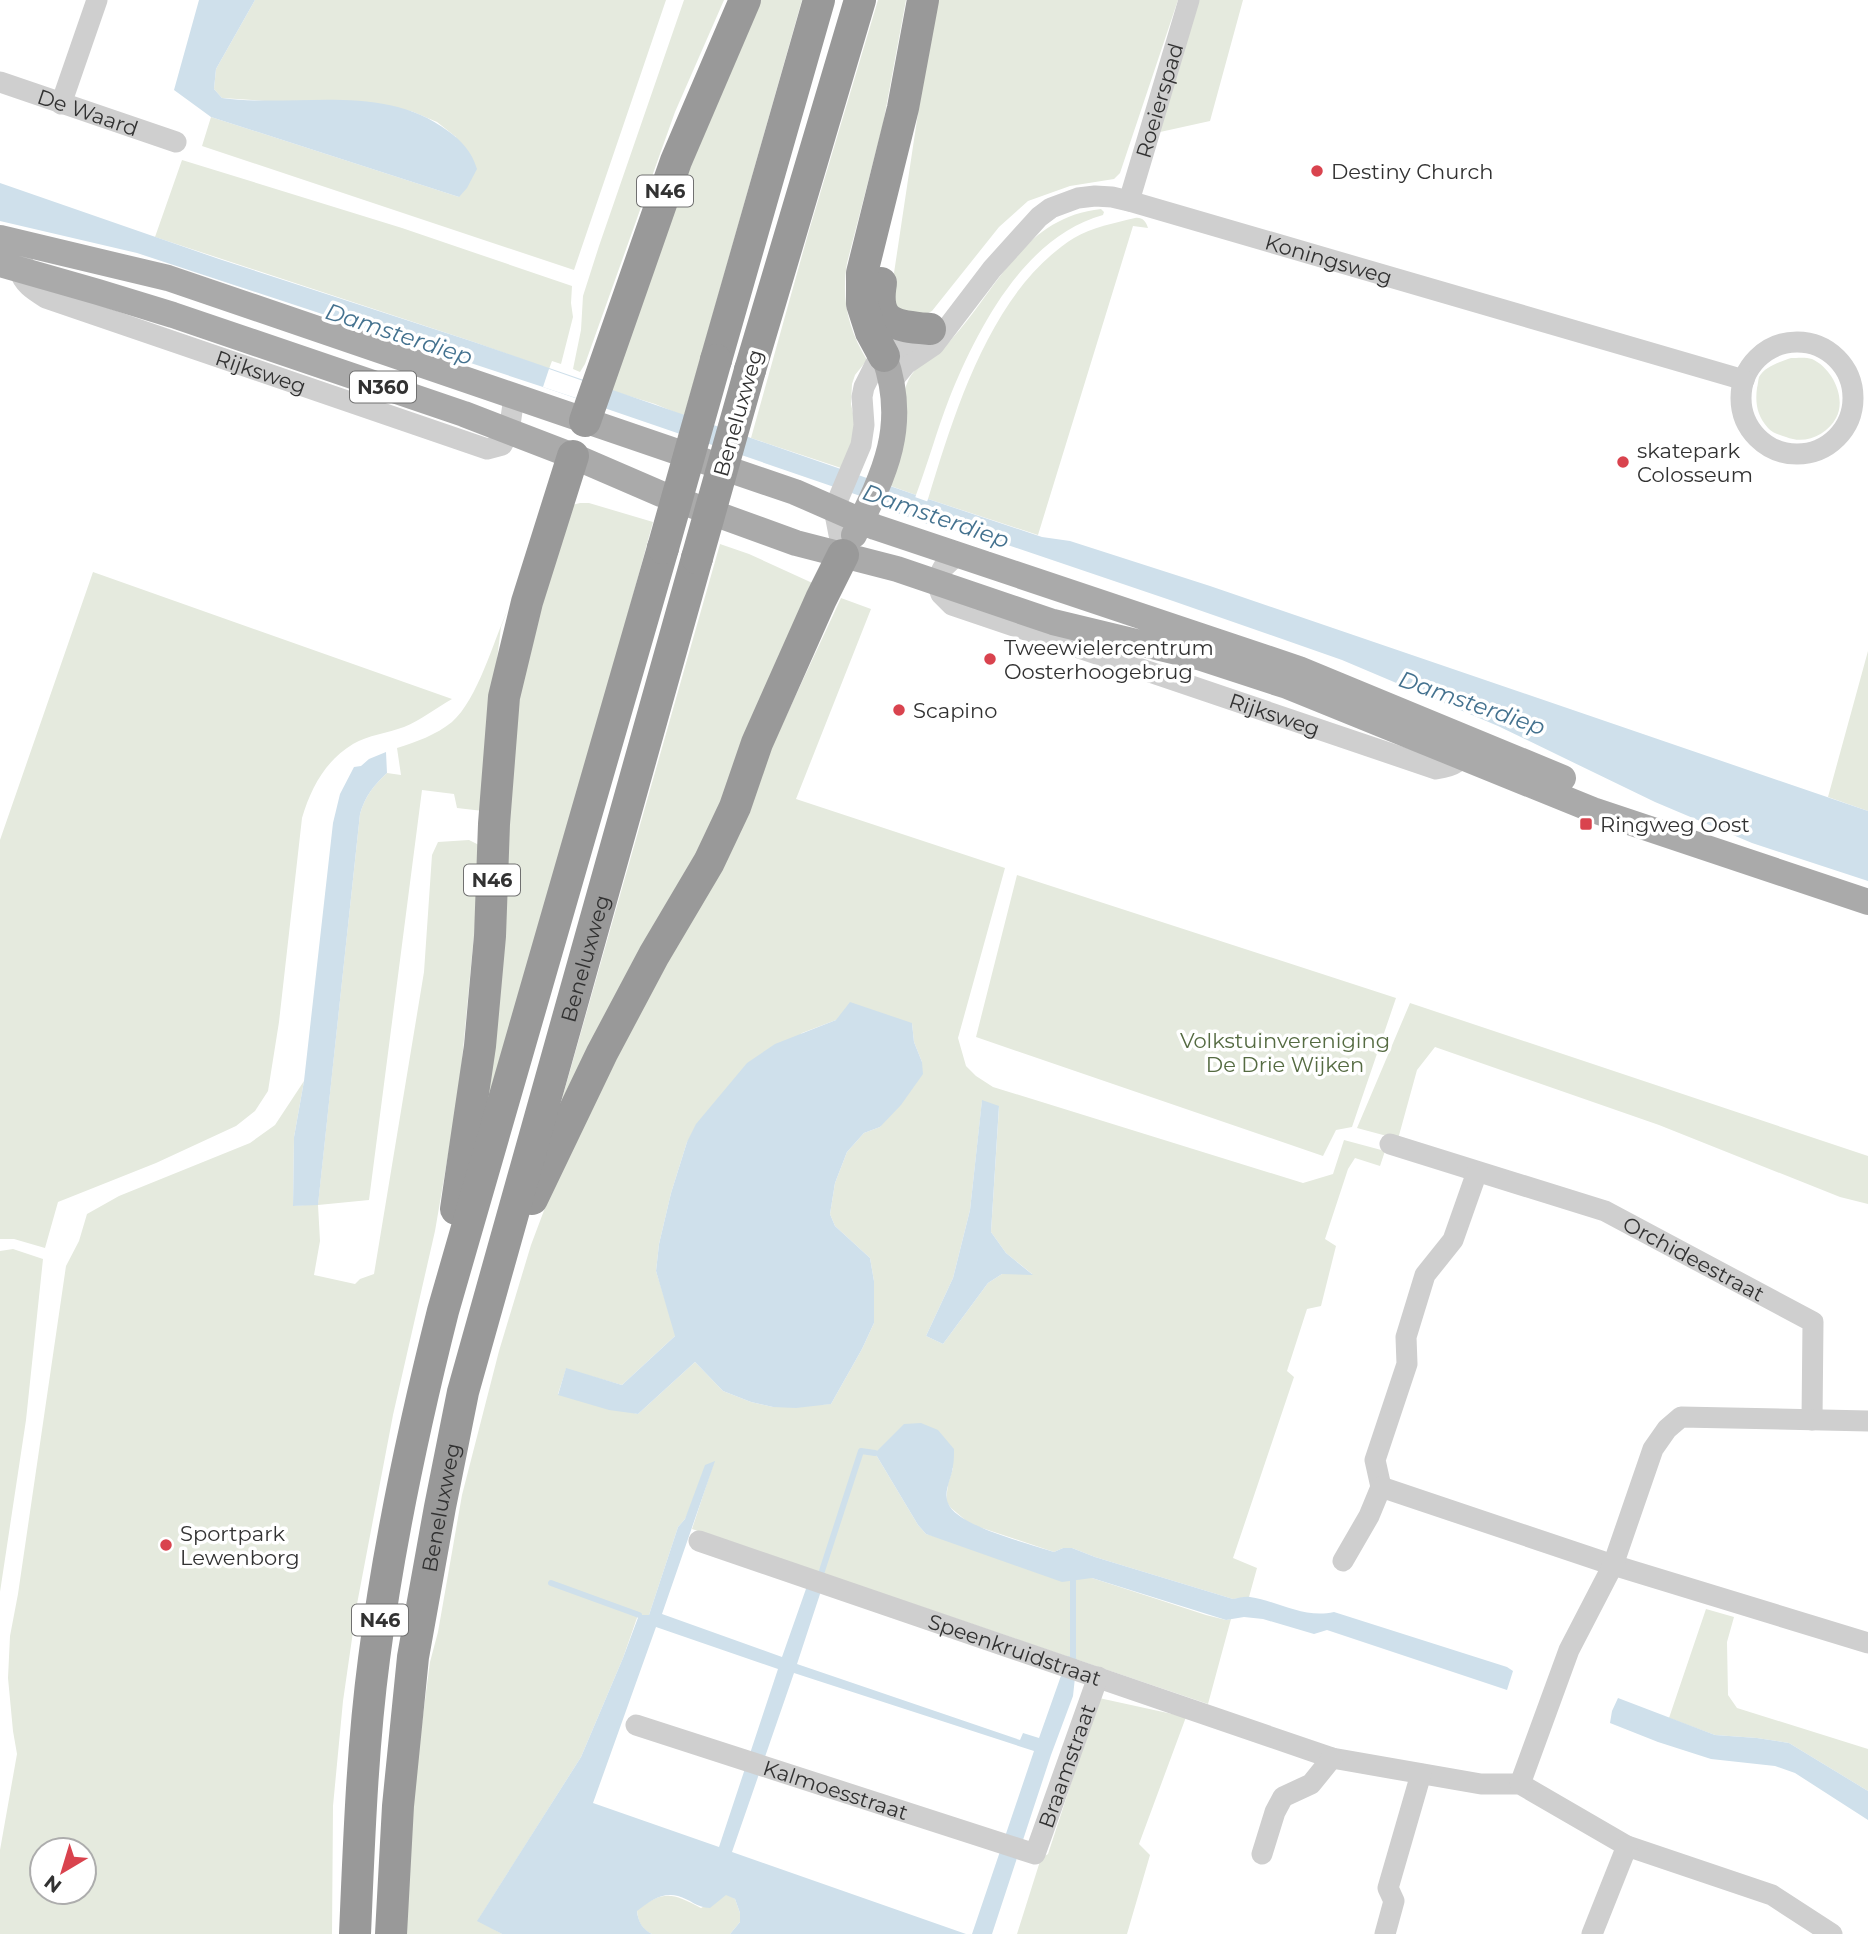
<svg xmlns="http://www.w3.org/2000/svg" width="1868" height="1934" viewBox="0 0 1868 1934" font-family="Montserrat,sans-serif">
	<rect width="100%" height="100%" fill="#fff"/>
	<path fill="#e5eade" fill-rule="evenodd" d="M255,0H666L574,270L202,146L211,117L459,197L456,137L437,122L411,111L222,98L214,89L216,69Z
		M684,0H724L675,112L585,364L580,372L573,369L581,330L583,296L599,246Z
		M752,0H802L684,416L655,404L606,389Z
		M878,0H906L883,124L847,263C841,299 848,329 867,360L855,375L852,384L851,404L857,432L841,468L751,438L808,234Z
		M935,0H1178L1120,173L1114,179L1070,186L1028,201L999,227L932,311L920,317L896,307L891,293Z
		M1195,0H1243L1210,121L1151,134Z
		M182,160L402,228L572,286L571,303L573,317L561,364L552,361L549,369L474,342L155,237Z
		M1101,209L1104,212L1103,215C1025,236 977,329 949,399C937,430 928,463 916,495L888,485C891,464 895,443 898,422C901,408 902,394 908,381C917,362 936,356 950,341C997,290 1023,217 1101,209Z
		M1135,218C1142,217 1146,221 1148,228L1133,226L1038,535L928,499C955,411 991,290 1074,238C1092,227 1115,223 1135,218Z
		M1791,358C1797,358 1806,357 1812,359C1832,368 1847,398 1836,418C1827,435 1805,445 1786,437C1780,435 1772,433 1768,428C1757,416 1755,403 1757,388C1758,384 1758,381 1759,377C1765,366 1780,362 1791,358Z
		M580,503H589L653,522L602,709L481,1126L519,655L572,505Z
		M720,544L749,554L819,586L727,802L554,1127Z
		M93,572L452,699C436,708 421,720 404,727C388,733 368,735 353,744C325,761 311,788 302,818L279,1022L268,1091L255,1111L236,1126L156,1163L58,1202L45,1248L14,1239H0V840Z
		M841,598L871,609L796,799L1005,868L958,1038L966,1066L976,1076L993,1087L1303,1183L1333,1174L1344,1140L1385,1151L1380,1166L1355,1158L1348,1169L1325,1239L1336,1246L1321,1306L1307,1309L1287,1371L1294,1377L1233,1558L1257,1568L1249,1597L1233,1599L1095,1557L1072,1548H1063L1054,1552L970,1524L951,1508L946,1501L948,1484L953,1468L875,1453L918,1525L926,1534L1092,1578L1206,1615L1226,1620L1231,1619L1208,1704L692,1529L714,1462L685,1519L678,1527L649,1615H638L623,1658L581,1757L478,1920L502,1934H403L414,1784L430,1662L438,1632L462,1495L499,1351L531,1245L572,1136L728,841ZM836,1020L912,1023L914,1042L922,1062L880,1127L864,1133L847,1152L835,1183L830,1214L835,1226L870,1258L874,1281V1323L862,1349L831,1404L773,1407L751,1402L723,1391L695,1362L638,1414L558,1394L566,1369L622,1385L676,1335L656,1271L659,1244L671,1193L687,1142L802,1033ZM982,1101L999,1107L991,1232L1006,1253L1032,1274H1002L988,1283L943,1344L926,1336L953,1278L970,1210Z
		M508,609L501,627L495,675L483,811L457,808L454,794L422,790L369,1200L318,1205L320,1241L314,1275L355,1284L360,1279L374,1274L424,972L432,855L438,842L469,840L481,846V862L459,1091L435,1231L393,1415L357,1604L343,1701L333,1806L332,1934H0V1850L17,1754L13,1731L8,1678L10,1636L18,1594L66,1266L79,1241L87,1214L119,1196L250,1143L275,1125L304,1081L294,1137L293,1206L318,1204L360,814C365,796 374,785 387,773L401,775L397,748C416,742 436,735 452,722C478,699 493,642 508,609ZM42,1850H84V1892H42Z
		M1868,651V811L1828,797Z
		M1017,875L1396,998L1352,1127L1336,1130L1323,1156L976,1037Z
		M1410,1003L1868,1156V1204L1840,1197L1659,1125L1435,1047L1417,1070L1398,1139L1357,1128Z
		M13,1249L43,1259L26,1420L0,1592V1251Z
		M1706,1609L1734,1617L1727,1642L1728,1695L1737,1708L1868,1749V1791L1789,1743L1757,1738L1715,1735L1669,1718Z
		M1099,1698L1186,1717L1139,1844L1150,1855L1127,1934H1017L1041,1858L1048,1854Z
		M726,1894L735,1899L740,1913V1922L730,1934H652C641,1929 638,1921 637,1910C664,1890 672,1893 701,1908Z"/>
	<path fill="#cfe0eb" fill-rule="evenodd" d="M199,0H255L216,69L214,89L222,98C296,108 384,82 448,131C462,141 472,152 477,169L467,188L459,197L211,117L174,90Z
		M0,183L219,259L474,342L916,495L910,513L543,387L137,253L0,221Z
		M928,499L1042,537L1070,541L1210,586L1868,811V881L1752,843L1655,802L1498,726L1342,660L1173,601L922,516Z
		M386,752L387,773C374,785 365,796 360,814L318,1205L293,1206L294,1137L304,1081L333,823L340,794L354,767L361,766L369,759Z
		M850,1002L912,1023L914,1042L922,1062L923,1074L901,1105L880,1127L864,1133L847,1152L835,1183L830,1214L835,1226L870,1258L874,1281V1323L862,1349L831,1404L796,1408L773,1407L751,1402L723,1391L695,1362L638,1414L609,1410L558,1395L566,1368L622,1385L675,1336L656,1271L659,1244L671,1193L687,1142L696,1124L747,1063L775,1044L836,1020Z
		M982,1100L999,1106L991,1232L1006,1253L1033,1275L1002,1274L988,1283L943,1344L926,1336L953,1278L970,1210Z
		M921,1423L938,1430L954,1449C954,1455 954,1460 953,1466C952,1478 943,1491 948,1503C956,1526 1031,1544 1054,1552L1063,1548H1072L1095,1557L1233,1599C1239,1598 1245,1596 1250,1597C1278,1601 1304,1619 1334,1612L1507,1667L1513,1671L1507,1690L1327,1630L1314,1634L1263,1619L1244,1617L1226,1620L1092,1578L1062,1582L926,1534L918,1525L875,1453L904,1424Z
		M715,1461L662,1614L782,1657L807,1586L821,1591L797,1664L1020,1740L1023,1733L1039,1738L1068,1656L1077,1659L1073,1696L1051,1755L992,1934H972L1034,1751L794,1673L732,1852L966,1934H730L740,1922V1913L735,1899L726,1895L710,1908C697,1908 690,1899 678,1896C662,1892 650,1901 637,1911C638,1921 642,1929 652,1934H502L477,1921L581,1757L623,1658L639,1615H649L678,1527L685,1519L705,1465ZM656,1627L778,1669L719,1847L593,1803Z
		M1618,1698L1715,1735L1757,1738L1789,1743L1868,1791V1820L1795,1773L1775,1766L1711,1759L1658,1742L1610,1723L1612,1711Z"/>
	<path fill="#fff" d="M549,369L606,389L600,406L543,387Z"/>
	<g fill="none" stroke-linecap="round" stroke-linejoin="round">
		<path stroke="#cfe0eb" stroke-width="6" d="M820,1577L861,1451L875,1453
			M1073,1581V1658
			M551,1583L639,1615"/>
		<path stroke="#cfe0eb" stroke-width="21" d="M886,498L951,521"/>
		<g stroke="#cfcfcf" stroke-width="21">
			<path id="s1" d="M0,82L176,142"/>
			<path d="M61,104L97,0"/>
			<path id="s2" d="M1129,201L1189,0"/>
			<path id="s3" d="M23,262L19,269C23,284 33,290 46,298L487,449L502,445L509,432L514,397"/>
			<circle cx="1797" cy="398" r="56"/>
			<path id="s4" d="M892,381L906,364L934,345L992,269L1039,217L1051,208L1078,198L1095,196L1112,197L1129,201L1744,380"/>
			<path d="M843,555L834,509L861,445L864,425L862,397L864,387L875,365L884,356L930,329"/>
			<path id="s5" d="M957,555L943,568L936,581L941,594L952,605L1436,769C1454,766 1461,763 1467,745"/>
			<path id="s6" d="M1390,1144L1605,1211L1813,1322L1812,1420"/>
			<path d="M1381,1487L1375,1460L1407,1364L1406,1337L1425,1275L1453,1240L1477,1172"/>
			<path id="s7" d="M699,1541L1332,1758L1481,1784H1520L1627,1846L1772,1895L1832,1934"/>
			<path d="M1343,1561L1369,1516L1381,1487L1613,1565L1868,1643"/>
			<path id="s8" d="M636,1725L1035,1854L1098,1677"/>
			<path d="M1520,1784L1569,1650L1613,1565L1653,1449L1667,1429L1681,1417L1868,1421"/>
			<path d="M1262,1854L1275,1812L1283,1797L1311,1784L1332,1758"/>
			<path d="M1385,1934L1394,1901L1388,1888L1421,1774"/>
			<path d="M1592,1934L1627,1846"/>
		</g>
		<path stroke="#aaa" stroke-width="26" d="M0,238L168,278L795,492L875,527L1299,669L1563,778
			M0,264L98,292L173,315L464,414L573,456L661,494L796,543L897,569L1053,622L1198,657L1287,686L1593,810L1868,902
			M854,535C885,473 909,425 884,356"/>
		<g stroke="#999" stroke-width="32">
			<path d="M881,283C874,325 896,326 930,329"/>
			<path d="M884,356L871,332L862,304V273L903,108L923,0"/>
			<path d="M716,360L819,0"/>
			<path d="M750,370L860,0"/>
			<path d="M585,421L676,161L745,0"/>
			<path d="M532,1199L602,1053L654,955L709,862L735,807L757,743L821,599L843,555"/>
			<path d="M456,1209L480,1046L490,936L494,824L504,697L527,602L573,456"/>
			<path d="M355,1934C359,1843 362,1750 374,1659C389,1542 414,1426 443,1311L663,548"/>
			<path id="s9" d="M391,1934L398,1806L413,1657L440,1507L463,1392L697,558"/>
		</g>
		<path stroke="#999" stroke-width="32" d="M663,548L716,360
			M697,558L750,370"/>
	</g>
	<g fill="#d9434e" stroke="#fff" stroke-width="2.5">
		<circle cx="1317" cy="171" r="7"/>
		<circle cx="1623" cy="462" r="7"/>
		<circle cx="990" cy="659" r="7"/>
		<circle cx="899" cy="710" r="7"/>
		<rect x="1579" y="817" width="14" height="14" rx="3.5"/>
		<circle cx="166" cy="1545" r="7"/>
	</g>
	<g text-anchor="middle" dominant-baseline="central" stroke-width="7" stroke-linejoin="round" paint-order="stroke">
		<g fill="#fff" stroke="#707070" stroke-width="2">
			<rect x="637" y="175.5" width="56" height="31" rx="5"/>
			<rect x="350" y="371.5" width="66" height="31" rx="5"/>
			<rect x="464" y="864.5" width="56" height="31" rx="5"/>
			<rect x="352" y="1604.5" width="56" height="31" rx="5"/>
		</g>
		<g font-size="19" font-weight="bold" fill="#323232">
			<text x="665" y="191">N46</text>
			<text x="383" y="387">N360</text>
			<text x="492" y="880">N46</text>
			<text x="380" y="1620">N46</text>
		</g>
		<g font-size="21" fill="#323232" stroke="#fff">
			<text stroke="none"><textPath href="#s2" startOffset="105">Roeierspad</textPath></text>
			<text stroke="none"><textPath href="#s1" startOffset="93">De Waard</textPath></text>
			<text stroke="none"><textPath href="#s4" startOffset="525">Koningsweg</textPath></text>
			<text stroke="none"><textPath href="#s3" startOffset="276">Rijksweg</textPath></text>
			<text transform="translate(738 413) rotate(-74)">Beneluxweg</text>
			<text stroke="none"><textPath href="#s5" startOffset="404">Rijksweg</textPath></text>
			<text stroke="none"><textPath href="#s9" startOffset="998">Beneluxweg</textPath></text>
			<text stroke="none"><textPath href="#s6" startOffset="326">Orchideestraat</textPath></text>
			<text stroke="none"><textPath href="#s9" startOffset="430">Beneluxweg</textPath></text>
			<text stroke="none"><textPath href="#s7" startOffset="334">Speenkruidstraat</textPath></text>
			<text stroke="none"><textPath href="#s8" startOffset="513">Braamstraat</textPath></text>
			<text stroke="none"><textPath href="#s8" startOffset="210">Kalmoesstraat</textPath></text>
		</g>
		<g font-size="21" fill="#323232" stroke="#fff" text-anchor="start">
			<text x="1331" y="171">Destiny Church</text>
			<text x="1637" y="450">skatepark<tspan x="1637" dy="24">Colosseum</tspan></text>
			<text x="1004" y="647">Tweewielercentrum<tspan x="1004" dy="24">Oosterhoogebrug</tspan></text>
			<text x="913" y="710">Scapino</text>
			<text x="1600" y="824">Ringweg Oost</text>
			<text x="180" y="1533">Sportpark<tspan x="180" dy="24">Lewenborg</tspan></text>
		</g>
		<g font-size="21" fill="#556b42" stroke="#fff">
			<text x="1285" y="1040">Volkstuinvereniging<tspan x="1285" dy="24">De Drie Wijken</tspan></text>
		</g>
		<g font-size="23" font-style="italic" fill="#44728f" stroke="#fff">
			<text transform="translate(399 334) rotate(18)">Damsterdiep</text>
			<text transform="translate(936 516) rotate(19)">Damsterdiep</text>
			<text transform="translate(1472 703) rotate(19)">Damsterdiep</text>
		</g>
	</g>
	<g transform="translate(63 1871) rotate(218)"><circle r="33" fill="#ffffff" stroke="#adadad" stroke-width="2"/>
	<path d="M0-5L12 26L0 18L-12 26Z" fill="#d9434e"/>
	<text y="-10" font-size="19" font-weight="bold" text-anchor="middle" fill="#323232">N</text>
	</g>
</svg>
